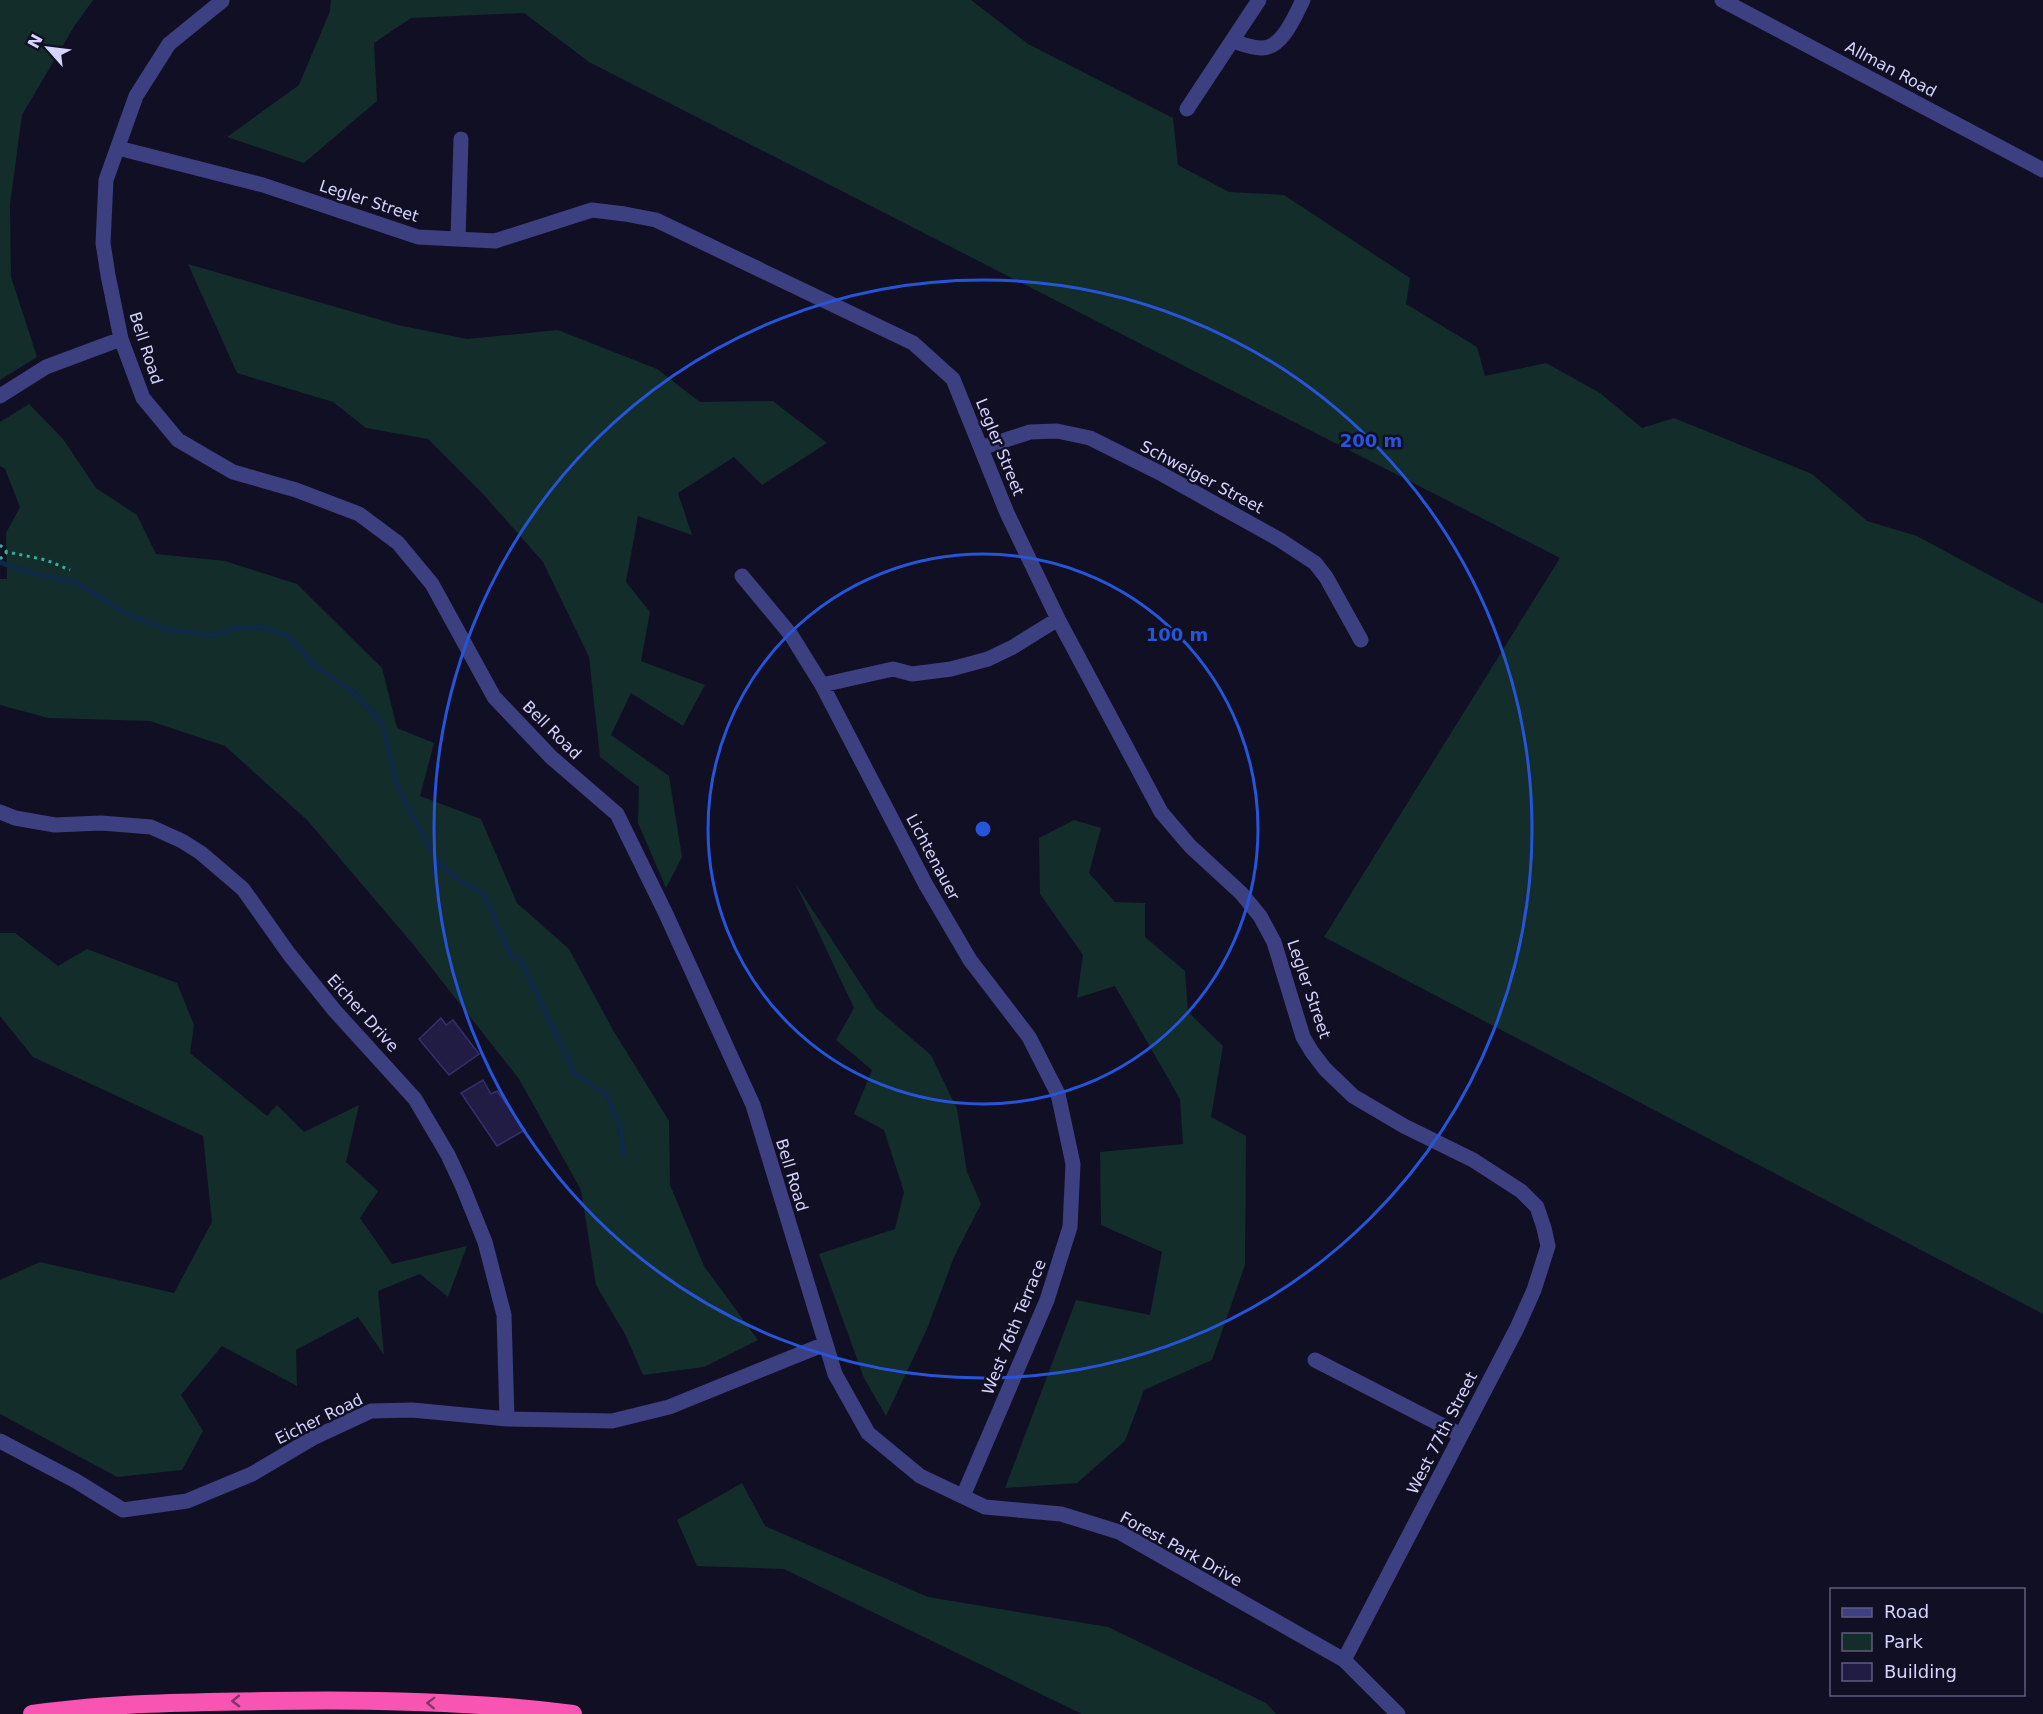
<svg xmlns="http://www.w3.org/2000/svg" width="2043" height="1714" viewBox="0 0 2043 1714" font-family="'DejaVu Sans',sans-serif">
	<rect width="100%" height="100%" fill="#110f24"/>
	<path fill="#132d2a" d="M0,0H93L75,25L22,115L10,204L11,277L37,357L0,380Z
		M331,0H971L1028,44L1173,118L1178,165L1229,192L1284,195L1410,278L1406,304L1477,347L1485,376L1546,363L1600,393L1642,428L1674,418L1812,474L1867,521L1917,536L2043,604V1314L1324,937L1560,558L589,62L524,13L411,18L374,43L377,101L304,163L227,137L299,85L330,11Z
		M188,264L398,325L467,339L558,330L657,369L700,402L773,401L827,443L762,485L734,457L678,493L692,535L638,516L626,582L650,612L641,661L705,685L683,726L631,693L611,735L669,776L682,857L666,888L638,823L639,787L600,757L589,657L543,562L483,494L428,439L366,428L333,402L237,373Z
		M29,404L63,439L96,488L137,515L156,554L225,561L297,584L382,668L397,728L434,743L420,796L481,819L517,903L569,949L613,1030L669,1121L670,1185L704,1266L758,1340L704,1367L643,1375L626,1336L596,1285L581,1190L519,1079L412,943L307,820L225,746L150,721L48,718L0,705V579H7L6,533L20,507L5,469L0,466V422Z
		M1074,820L1101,828L1089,873L1115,902L1145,903V937L1185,971L1188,1012L1223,1046L1211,1117L1246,1136L1245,1265L1212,1360L1144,1390L1125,1441L1077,1483L1005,1488L1076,1300L1150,1315L1162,1252L1101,1225L1100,1152L1183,1144L1180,1099L1115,986L1077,998L1083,955L1040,894L1039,838Z
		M795,883L877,1009L931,1055L957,1109L967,1172L981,1204L954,1257L927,1329L886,1416L864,1378L819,1254L895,1229L904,1192L884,1130L854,1114L872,1070L836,1040L854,1008Z
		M0,933H15L58,966L87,949L177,983L194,1025L190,1053L267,1116L277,1105L304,1132L359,1105L346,1162L378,1191L360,1218L392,1264L467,1246L448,1297L420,1274L378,1291L384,1355L358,1317L296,1350L297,1386L222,1346L181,1395L203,1431L182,1470L117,1477L0,1414V1280L40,1262L174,1293L212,1222L203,1136L33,1057L0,1016Z
		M742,1483L765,1526L928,1597L1108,1627L1266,1703L1276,1714H1082L784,1569L697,1566L677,1520Z"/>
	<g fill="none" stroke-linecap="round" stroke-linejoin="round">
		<path stroke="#102947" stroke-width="5" d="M0,562L17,569L77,583L126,613L167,630L213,635L238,628L262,627L289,636L314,665L354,693L382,723L397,786L438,863L463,883L484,893L510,955L521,961L575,1074L607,1095L621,1130L623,1155"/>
	</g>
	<path fill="#211c44" stroke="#362f6f" stroke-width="1.5" d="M441,1018L446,1025L453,1020L479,1054L449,1075L419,1039Z
		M483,1080L491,1094L497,1091L525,1130L497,1146L461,1093Z"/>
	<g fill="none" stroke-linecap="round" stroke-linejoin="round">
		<path stroke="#34b19e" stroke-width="3" stroke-dasharray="3 4.5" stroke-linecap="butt" d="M0,545L7,552L46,560L70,570
			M0,559L7,552"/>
		<path stroke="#3c4081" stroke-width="15" d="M1722,0L2043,170
			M222,1L169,44L136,96L106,180L103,243L108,275L121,339L143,398L178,440L233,472L296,490L359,514L398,543L432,584L494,697L551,757L617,814L665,912L753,1105L835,1374L868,1433L920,1476L985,1507L1061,1514L1119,1532L1344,1660L1398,1714
			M1233,41C1242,44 1251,48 1261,48C1282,49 1295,16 1303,0
			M1187,109L1259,0
			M118,148L263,185L418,237L495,241L592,210L625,214L656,220L913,343L953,379L1007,513L1058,619L1161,812L1190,846L1241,893L1260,916L1274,942L1303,1037L1312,1052L1325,1069L1353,1096L1404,1126L1473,1160L1521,1191L1537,1207L1544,1228L1548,1246L1534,1290L1517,1328L1344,1660
			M458,239L461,139
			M0,396L46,367L121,339
			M981,448L1030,432L1057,431L1090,438L1160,473L1280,540L1315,563L1326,577L1361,640
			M742,576L791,635L822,685L926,885L970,960L1029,1037L1058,1094L1073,1164L1070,1227L1047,1300L963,1496
			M822,685L893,669L912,674L951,669L988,659L1013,647L1058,619
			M0,812L15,818L55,825L101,823L151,827L182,841L201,853L243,889L289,954L335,1011L415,1099L448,1155L462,1185L485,1242L504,1315L507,1419
			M1315,1360L1461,1435
			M0,1441L76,1481L123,1510L187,1501L252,1474L313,1438L371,1411L412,1410L507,1419L612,1421L669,1407L825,1344"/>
		<path stroke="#f854b1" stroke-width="18" d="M32,1714C110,1703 190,1702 268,1701C369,1699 473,1701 573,1714"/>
	</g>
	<defs><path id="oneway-chevron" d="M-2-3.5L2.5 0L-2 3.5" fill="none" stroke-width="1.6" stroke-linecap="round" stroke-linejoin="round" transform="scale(1.5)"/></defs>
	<g stroke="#84326a">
		<use href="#oneway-chevron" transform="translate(236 1701) rotate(179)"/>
		<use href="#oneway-chevron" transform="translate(431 1703) rotate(-178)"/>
	</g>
	<g fill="none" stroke="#2655da" stroke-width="3">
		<circle cx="983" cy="829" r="275"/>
		<circle cx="983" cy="829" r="549"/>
	</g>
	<g text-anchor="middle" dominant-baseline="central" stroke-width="5" stroke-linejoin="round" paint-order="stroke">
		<g font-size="16" fill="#d5d4fd" stroke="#110f24">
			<text transform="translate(1891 69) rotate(28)">Allman Road</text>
			<text transform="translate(369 201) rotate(18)">Legler Street</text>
			<text transform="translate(146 348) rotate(72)">Bell Road</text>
			<text transform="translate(1000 447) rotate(68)">Legler Street</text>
			<text transform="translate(1202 477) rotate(28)">Schweiger Street</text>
			<text transform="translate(552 730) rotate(45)">Bell Road</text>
			<text transform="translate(933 857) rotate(62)">Lichtenauer</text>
			<text transform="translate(1309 989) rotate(71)">Legler Street</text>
			<text transform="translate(363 1013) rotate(48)">Eicher Drive</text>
			<text transform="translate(792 1175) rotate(73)">Bell Road</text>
			<text transform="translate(1014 1327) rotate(-68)">West 76th Terrace</text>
			<text transform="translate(319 1419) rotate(-26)">Eicher Road</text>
			<text transform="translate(1442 1433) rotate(-63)">West 77th Street</text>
			<text transform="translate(1181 1549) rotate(29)">Forest Park Drive</text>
		</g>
	</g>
	<circle cx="983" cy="829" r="9" fill="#2655da" stroke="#110f24" stroke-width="3"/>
	<g font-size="18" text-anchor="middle" font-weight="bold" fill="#2655da" stroke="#110f24" stroke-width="5" stroke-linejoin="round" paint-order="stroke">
		<text x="1371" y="447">200 m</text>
		<text x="1177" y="641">100 m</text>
	</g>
	<rect x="1830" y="1588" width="195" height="108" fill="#110f24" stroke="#5f5e7b" stroke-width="1.5"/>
	<rect x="1842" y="1608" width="30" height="9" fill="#3c4081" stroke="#5f5e7b" stroke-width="1.5"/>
	<text x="1884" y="1618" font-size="18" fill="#d5d4fd">Road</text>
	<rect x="1842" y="1633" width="30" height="18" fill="#132d2a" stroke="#5f5e7b" stroke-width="1.5"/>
	<text x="1884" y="1648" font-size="18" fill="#d5d4fd">Park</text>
	<rect x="1842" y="1663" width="30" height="18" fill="#211c44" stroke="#5f5e7b" stroke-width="1.5"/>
	<text x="1884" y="1678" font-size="18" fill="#d5d4fd">Building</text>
	<g transform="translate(48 48) rotate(298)" stroke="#110f24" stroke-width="4.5" paint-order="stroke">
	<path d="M0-4.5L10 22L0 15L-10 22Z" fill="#d5d4fd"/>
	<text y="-9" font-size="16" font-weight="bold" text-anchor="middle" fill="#d5d4fd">N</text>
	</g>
</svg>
